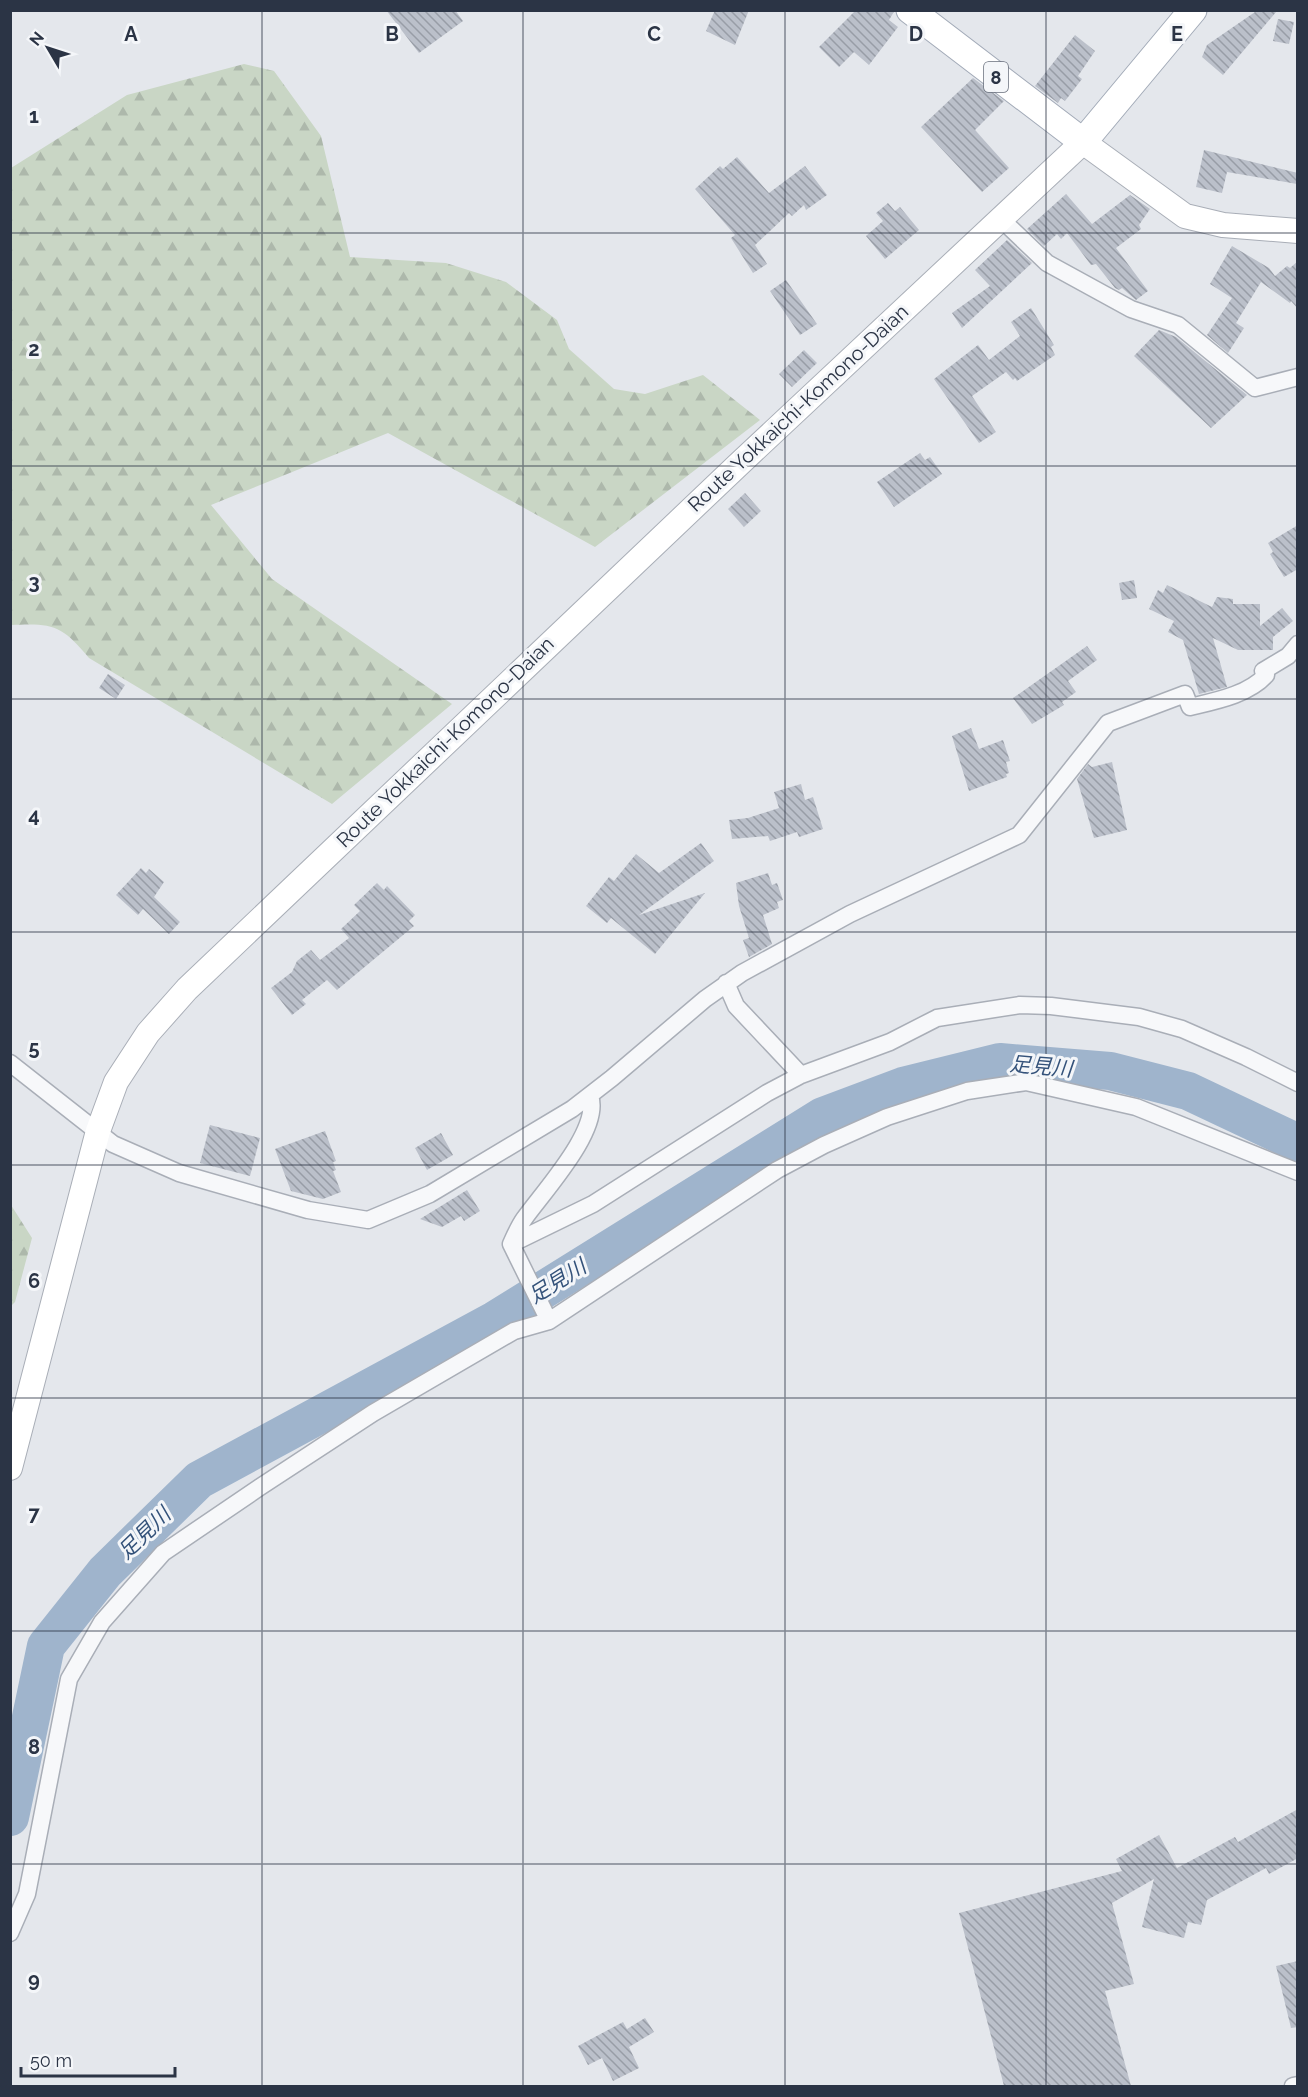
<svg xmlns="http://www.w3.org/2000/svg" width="1308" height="2097" viewBox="0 0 1308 2097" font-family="Raleway,'Noto Sans JP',sans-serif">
	<defs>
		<pattern id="forest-firs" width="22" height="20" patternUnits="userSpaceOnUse" patternTransform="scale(1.5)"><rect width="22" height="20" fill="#c9d6c5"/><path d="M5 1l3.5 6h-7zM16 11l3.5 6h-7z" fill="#adb8ab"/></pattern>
		<pattern id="building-back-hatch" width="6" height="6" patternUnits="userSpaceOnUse" patternTransform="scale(1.5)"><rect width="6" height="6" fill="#bbc0ca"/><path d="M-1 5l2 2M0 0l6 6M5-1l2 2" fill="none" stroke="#989da6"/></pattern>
	</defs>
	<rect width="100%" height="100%" fill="#e4e7ec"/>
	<path fill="url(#forest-firs)" d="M244,64L274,71L321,136L350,257L446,263L506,282L557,320L569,349L614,389L645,394L703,375L760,420L595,547L388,433L211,505L272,579L452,704L332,804L89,658C62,625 53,623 11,625V168L127,95Z
		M11,1205L32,1238L15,1302L11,1306Z"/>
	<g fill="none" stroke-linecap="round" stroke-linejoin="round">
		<path stroke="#9fb4cc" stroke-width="38" d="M10,1817L46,1646L105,1572L199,1480L495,1320L823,1116L903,1086L1000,1062L1110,1071L1188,1091L1298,1143"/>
	</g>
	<path fill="url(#building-back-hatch)" d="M386,10H455L463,21L419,53Z
		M715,10H749L735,45L706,31Z
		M856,10H895L889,20L898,27L869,65L854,52L839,67L819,47Z
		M1255,12H1276L1223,75L1202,57L1207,45Z
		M1278,19L1294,22L1289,44L1273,41Z
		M1075,35L1095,51L1078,76L1082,79L1065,101L1061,98L1058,103L1035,86Z
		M973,78L1004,101L975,130L1009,168L982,192L921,127Z
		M1204,150L1298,173L1297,184L1227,172L1222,193L1196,187Z
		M737,157L769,193L805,166L827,195L806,210L804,205L792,216L789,213L755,245L767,264L753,273L731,238L735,235L695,189L720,166L723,169Z
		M1066,194L1092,224L1130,195L1150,209L1139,225L1141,229L1116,248L1148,291L1136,300L1122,288L1119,290L1115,288L1096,264L1091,265L1067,233L1061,239L1057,234L1044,246L1027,229Z
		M888,203L895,211L900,207L919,230L885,259L866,236L883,221L876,213Z
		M1007,240L1032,263L962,328L952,313L990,286L975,270Z
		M1232,246L1269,268L1275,276L1287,266L1290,268L1298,261V309L1291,301L1290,303L1261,282L1236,323L1244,328L1228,353L1207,335L1232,298L1210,284Z
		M786,280L817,324L800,335L770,291Z
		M1031,308L1054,345L1051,347L1055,355L1017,381L1015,378L1013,380L1006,372L972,396L996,432L979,443L934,379L978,345L989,360L1020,336L1011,322Z
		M1159,330L1176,337L1247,395L1211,428L1134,356Z
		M804,350L817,363L792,387L779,374Z
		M920,453L925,460L930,457L942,474L894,507L877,482Z
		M745,493L761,511L744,527L728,509Z
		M1298,525V569L1284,577L1270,554L1273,552L1268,543Z
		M1134,580L1137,598L1122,600L1119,583Z
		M1167,585L1212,607L1217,597L1233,599V604H1260V626L1282,608L1293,621L1273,637V650H1238L1213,638L1227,687L1199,694L1183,640L1168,632L1174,621L1149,609L1158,590L1163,593Z
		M1087,646L1097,660L1068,681L1076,692L1062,702L1064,705L1032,724L1013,698Z
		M108,674L125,685L116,699L99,688Z
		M971,728L979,749L1003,740L1010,761L1006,762L1009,773L1006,774L1007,777L969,791L952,736Z
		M1112,762L1127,830L1094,838L1077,779L1088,764L1092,767Z
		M801,784L805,800L813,797L823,829L799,837L797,832L770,841L768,836L732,839L729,820L748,818L779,808L774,792Z
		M701,843L714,861L639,915L705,893L655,954L611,918L607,923L586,906L609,877L614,881L636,854L659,873Z
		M141,868L146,873L149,869L164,882L154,897L180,922L169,934L143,909L138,915L116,895Z
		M768,873L772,885L777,883L783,900L777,902L779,908L763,915L772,944L749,957L743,940L749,938L739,906L736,883Z
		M377,883L384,890L387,886L415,915L409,921L414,926L337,990L327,980L302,1000L306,1004L292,1015L271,988L292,972L297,961L311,950L320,960L349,938L341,929L360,911L354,905Z
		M210,1125L260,1138L250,1176L200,1163Z
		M325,1131L336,1161L333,1162L336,1170L333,1171L341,1192L323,1199L291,1191L275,1149Z
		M441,1133L453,1155L427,1170L415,1148Z
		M467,1190L480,1211L464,1221L461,1216L442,1227L420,1219Z
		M1298,1809V1858L1269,1874L1266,1868L1207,1900L1201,1925L1188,1922L1184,1938L1142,1927L1154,1879L1112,1903L1134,1984L1105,1991L1131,2086H1004L959,1913L1122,1871L1116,1859L1159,1835L1177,1868L1235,1837L1238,1842Z
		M1298,1961V2027L1291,2028L1276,1966Z
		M645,2018L654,2032L629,2047L639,2068L613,2081L602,2058L588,2065L578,2046L623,2022L627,2029Z"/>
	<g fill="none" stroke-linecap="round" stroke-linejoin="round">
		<defs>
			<path id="street" d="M1000,218L1047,263L1131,309L1178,325L1255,388L1298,377
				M726,983L736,1006L801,1075
				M10,1063L113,1144L179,1173L308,1210L368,1220L430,1194L572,1109L612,1078L705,999L742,973L850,914L1019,835L1108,723L1185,694L1190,707C1215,701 1248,695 1266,675L1263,671L1288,656L1298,644
				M511,1244L593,1204L767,1093L801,1075L890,1042L937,1018L1020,1005L1051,1006L1139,1017L1182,1029L1246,1057L1298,1083
				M511,1244C515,1235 519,1226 524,1219C543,1192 602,1129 590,1096
				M511,1244L549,1321
				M10,1933L27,1894L69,1679L102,1622L163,1553L260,1487L373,1413L514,1331L549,1321L777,1170L824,1145L887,1117L967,1091L1026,1082L1136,1107L1298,1172
				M1293,2086L1298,2085"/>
			<path id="secondary" d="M10,1468L98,1131L116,1082L148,1033L187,989L738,465L1083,142L1185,216L1223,225L1298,231"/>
			<path id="primary" d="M910,10L1083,142L1193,10"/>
		</defs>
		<use href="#street" stroke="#a9aeb7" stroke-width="19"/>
		<use href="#secondary" stroke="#a9aeb7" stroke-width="26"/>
		<use href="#primary" stroke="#a3abb8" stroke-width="29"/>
		<use href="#street" stroke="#f7f8fa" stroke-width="16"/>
		<use href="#secondary" stroke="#fff" stroke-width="24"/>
		<use href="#primary" stroke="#fff" stroke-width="27"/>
	</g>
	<path fill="none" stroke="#2b3445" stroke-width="1.5" stroke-opacity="0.55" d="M262,10V2086M523,10V2086M785,10V2086M1046,10V2086M10,233H1298M10,466H1298M10,699H1298M10,932H1298M10,1165H1298M10,1398H1298M10,1631H1298M10,1864H1298"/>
	<g text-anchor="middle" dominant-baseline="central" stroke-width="6" stroke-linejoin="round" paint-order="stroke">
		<rect fill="#f4f6f9" stroke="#676e7b" stroke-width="1.5" x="984" y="62" width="24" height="30" rx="4.5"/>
		<g font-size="18" font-weight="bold" fill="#2b3445">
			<text x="996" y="77">8</text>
		</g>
		<g font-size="20" fill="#2b3445" stroke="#f4f6f9">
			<text transform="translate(798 408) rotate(-43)">Route Yokkaichi-Komono-Daian</text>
			<text transform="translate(445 742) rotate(-44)">Route Yokkaichi-Komono-Daian</text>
		</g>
		<g font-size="21" font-style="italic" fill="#34527a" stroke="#f4f6f9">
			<text transform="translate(1041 1066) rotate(5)">足見川</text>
			<text transform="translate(557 1281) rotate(-32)">足見川</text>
			<text transform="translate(144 1533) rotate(-44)">足見川</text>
		</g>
	</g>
	<g font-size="20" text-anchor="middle" font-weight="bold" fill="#2b3445" stroke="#f4f6f9" stroke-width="6" stroke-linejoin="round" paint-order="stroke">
		<text x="131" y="41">A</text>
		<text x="392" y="41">B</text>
		<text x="654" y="41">C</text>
		<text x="916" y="41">D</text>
		<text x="1177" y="41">E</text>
		<text x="34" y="123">1</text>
		<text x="34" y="356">2</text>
		<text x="34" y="589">3</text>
		<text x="34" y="822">4</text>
		<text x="34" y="1055">5</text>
		<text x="34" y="1288">6</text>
		<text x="34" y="1521">7</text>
		<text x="34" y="1754">8</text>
		<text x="34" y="1987">9</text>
	</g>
	<rect width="1308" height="2097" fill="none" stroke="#2b3445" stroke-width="24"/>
	<g transform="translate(48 48) rotate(309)" stroke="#f4f6f9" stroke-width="4.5" paint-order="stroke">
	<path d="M0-4.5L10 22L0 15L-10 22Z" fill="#2b3445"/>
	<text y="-9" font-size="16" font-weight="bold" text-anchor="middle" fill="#2b3445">N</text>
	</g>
	<path d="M21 2067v9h154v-9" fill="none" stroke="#2b3445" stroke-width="3"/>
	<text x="30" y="2067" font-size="18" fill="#2b3445" stroke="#f4f6f9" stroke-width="4.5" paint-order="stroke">50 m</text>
</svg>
